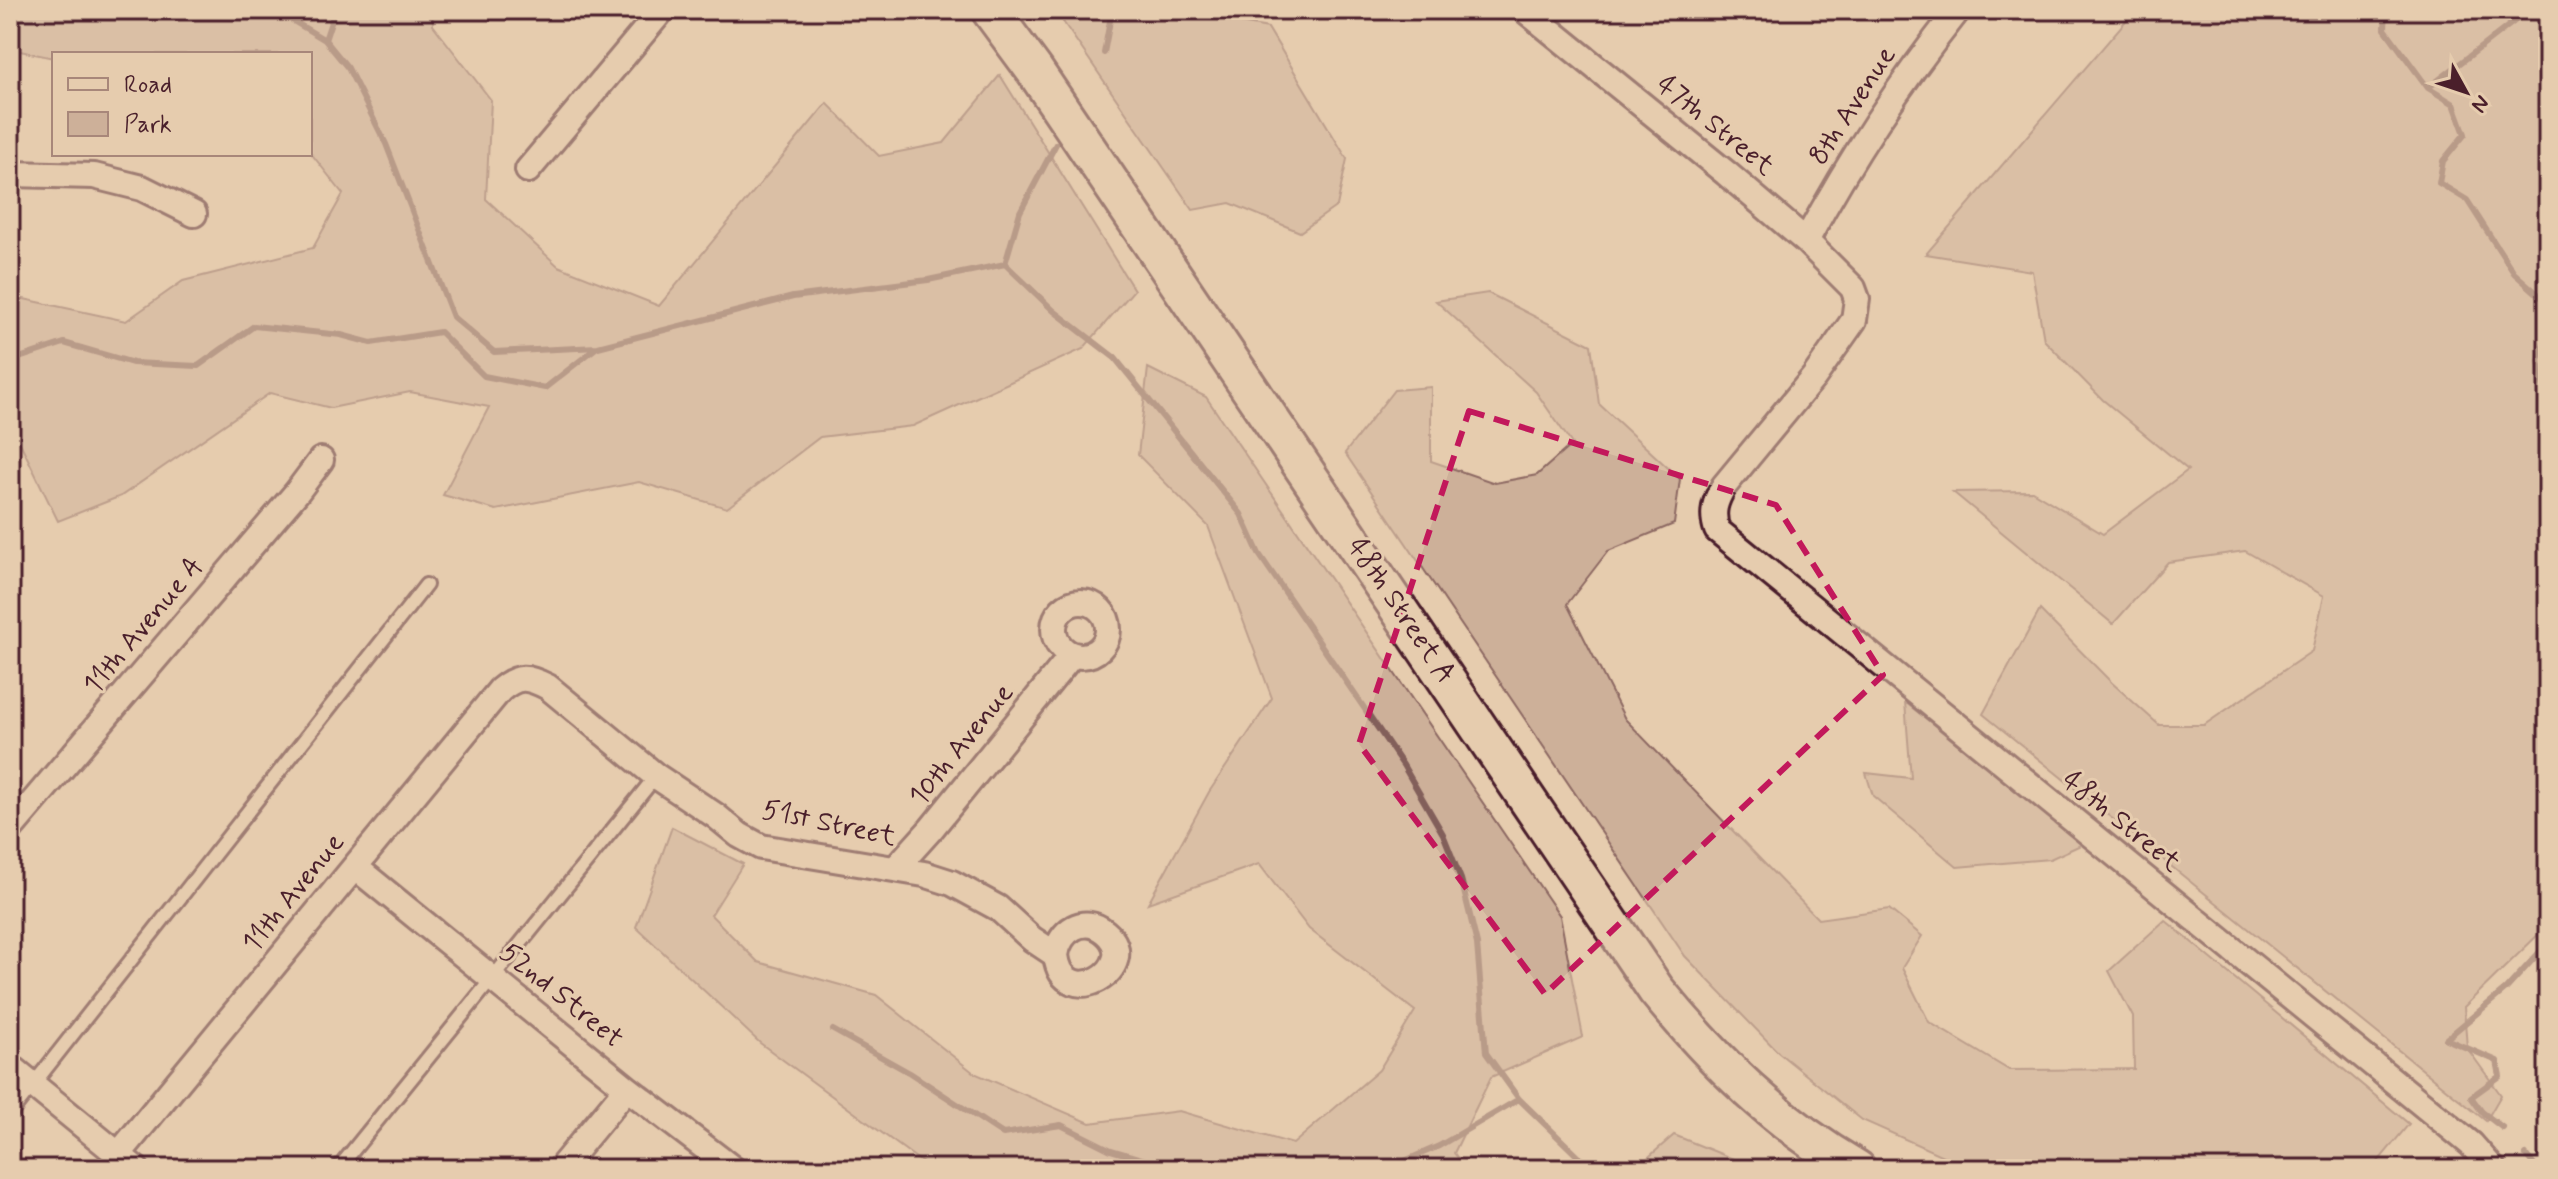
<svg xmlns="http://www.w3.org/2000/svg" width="2558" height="1179" viewBox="0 0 2558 1179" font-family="Mynerve,sans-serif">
	<rect width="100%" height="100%" fill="#e6ccae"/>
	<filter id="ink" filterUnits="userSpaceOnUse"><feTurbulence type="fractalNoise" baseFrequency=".0125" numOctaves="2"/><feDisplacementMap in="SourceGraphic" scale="16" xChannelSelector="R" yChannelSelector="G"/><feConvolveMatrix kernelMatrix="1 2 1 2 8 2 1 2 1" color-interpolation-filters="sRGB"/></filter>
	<g filter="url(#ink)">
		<path fill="#cdb099" stroke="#8c6862" stroke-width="2" d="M10,10H432L433,25L491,100L486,199L558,266L659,306L827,103L879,156L944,143L1000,75L1134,290L1083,349L913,426L820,437L727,508L639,482L496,510L443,495L489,407L410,392L331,408L270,393L121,496L58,521L10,422V296L126,321L183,281L313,248L343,194L310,152V54H54V58L10,49Z
			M1055,10H1207L1213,18L1268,28L1347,159L1337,206L1300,232L1230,203L1193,210Z
			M2135,10H2548V925L2464,1007L2467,1048L2501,1095L2486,1121L1983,714L2040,610L2111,682L2159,725H2204L2312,651L2324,596L2245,551L2168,562L2113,624L1953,492L2032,491L2103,534L2188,470L2103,400L2044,340L2032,271L1926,254Z
			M1488,293L1591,345L1599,404L1680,479L1674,524L1608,551L1567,604L1625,719L1818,919L1889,909L1922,936L1902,968L1929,1022L2009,1070L2134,1069L2133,1017L2109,971L2165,920L2409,1124L2372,1169H1972L1862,1120L1779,1053L1685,956L1345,453L1394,390L1431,387V461L1495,483L1537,475L1572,444L1536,392L1436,301Z
			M1148,368L1206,397L1560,916L1583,1037L1491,1077L1454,1153L1466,1169H931L760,1043L636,927L672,827L743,864L711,915L758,962L876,995L974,1073L1090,1123L1179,1111L1293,1144L1379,1070L1415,1011L1309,929L1259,864L1148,903L1209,792L1272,698L1208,526L1138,455Z
			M1905,702L2083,844L2050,859L1957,867L1873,796L1866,773L1911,778Z
			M1674,1135L1758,1169H1635Z"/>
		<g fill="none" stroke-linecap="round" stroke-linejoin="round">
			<path stroke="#825e5a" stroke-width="6" d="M275,10L325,40L348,68L386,144L453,317L494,352L598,347L793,297L928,280L1005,264L1054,311L1115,358L1241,514L1259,554L1403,765L1443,834L1461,879L1477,944L1486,1053L1519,1099L1591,1169
				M2386,10L2385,29L2428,88L2454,104L2465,134L2443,161L2439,183L2467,200L2514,273L2548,303
				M325,40L335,10
				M1104,53L1112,10
				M2428,88L2529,10
				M1005,264L1020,212L1056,144
				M2548,330L2539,361L2548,410
				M10,361L64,343L133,363L198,366L254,326L341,335L371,343L440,332L484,376L545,388L596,348
				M833,1030L910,1073L1003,1134L1061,1125L1111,1150L1175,1169
				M2503,1128L2482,1112L2471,1097L2500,1076L2497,1061L2446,1039L2506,989L2548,943
				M2526,1155L2537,1169
				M1386,1169L1439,1146L1519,1099"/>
			<defs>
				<path id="lane" d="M10,1114L426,585
					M338,1169L656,776"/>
				<path id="street" d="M1525,10L1726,173L1806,241L1853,288L1857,299L1854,320L1814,377L1724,486C1715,501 1711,513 1717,530L2471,1144L2493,1169
					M528,170L662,10
					M10,174L94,176L142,188L194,214
					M1806,241C1852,156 1898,86 1958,10
					M1054 629a27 27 0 1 1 54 0a27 27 0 1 1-54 0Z
					M10,829L297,492L321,460
					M355,867L627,1088L733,1169
					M895,869L931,829L1072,655
					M10,1066L136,1169
					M118,1155L500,690C518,675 527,676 548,687L656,776L716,816L739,835L761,847L924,874L952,883L998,908L1032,939L1056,955C1063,1016 1146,966 1105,932C1084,914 1059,931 1056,955
					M560,1169L627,1088"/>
				<path id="secondary" d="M990,10L1035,71L1656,990C1714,1061 1777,1123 1857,1169"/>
			</defs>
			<use href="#lane" stroke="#4a1f2b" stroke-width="18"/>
			<use href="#street" stroke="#4a1f2b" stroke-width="30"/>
			<use href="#secondary" stroke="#4a1f2b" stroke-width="42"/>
			<use href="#lane" stroke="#e6ccae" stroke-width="12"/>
			<use href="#street" stroke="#e6ccae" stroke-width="24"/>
			<use href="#secondary" stroke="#e6ccae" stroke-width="36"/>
		</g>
	</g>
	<path d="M0 0H2558V1179H0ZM1469,411L1776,505L1883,675L1545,994L1359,744Z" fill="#e6ccae" fill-opacity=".55" fill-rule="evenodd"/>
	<path fill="none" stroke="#c2185b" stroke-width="6" stroke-dasharray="16 10" stroke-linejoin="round" d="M1469,411L1776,505L1883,675L1545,994L1359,744Z"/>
	<g text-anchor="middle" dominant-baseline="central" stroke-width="6" stroke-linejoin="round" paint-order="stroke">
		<g font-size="28" fill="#4a1f2b" stroke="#e6ccae">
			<text transform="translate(1853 106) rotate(-57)">8th Avenue</text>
			<text transform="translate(1715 126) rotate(39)">47th Street</text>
			<text transform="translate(1401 611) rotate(56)">48th Street A</text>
			<text transform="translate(144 626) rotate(-50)">11th Avenue A</text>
			<text transform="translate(962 745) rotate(-51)">10th Avenue</text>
			<text transform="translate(2121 822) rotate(39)">48th Street</text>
			<text transform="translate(829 824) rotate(12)">51st Street</text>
			<text transform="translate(294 893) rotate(-51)">11th Avenue</text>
			<text transform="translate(561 996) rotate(39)">52nd Street</text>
		</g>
	</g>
	<rect width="2558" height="1179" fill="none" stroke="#e6ccae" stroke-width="40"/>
	<rect x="20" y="20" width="2518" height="1139" fill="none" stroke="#4a1f2b" stroke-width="3" filter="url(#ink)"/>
	<rect x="52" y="52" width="260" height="104" fill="#e6ccae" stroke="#a8877a" stroke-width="2"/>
	<rect x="68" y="78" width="40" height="12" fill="#e6ccae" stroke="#a8877a" stroke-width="2"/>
	<text x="124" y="92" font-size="24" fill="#4a1f2b">Road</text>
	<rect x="68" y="112" width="40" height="24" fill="#cdb099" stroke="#a8877a" stroke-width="2"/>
	<text x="124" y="132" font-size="24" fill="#4a1f2b">Park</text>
	<g transform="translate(2466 92) rotate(130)" stroke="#e6ccae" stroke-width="6" paint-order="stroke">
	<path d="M0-6L14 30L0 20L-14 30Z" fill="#4a1f2b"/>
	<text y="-12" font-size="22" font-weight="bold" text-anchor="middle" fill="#4a1f2b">N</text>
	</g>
</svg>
